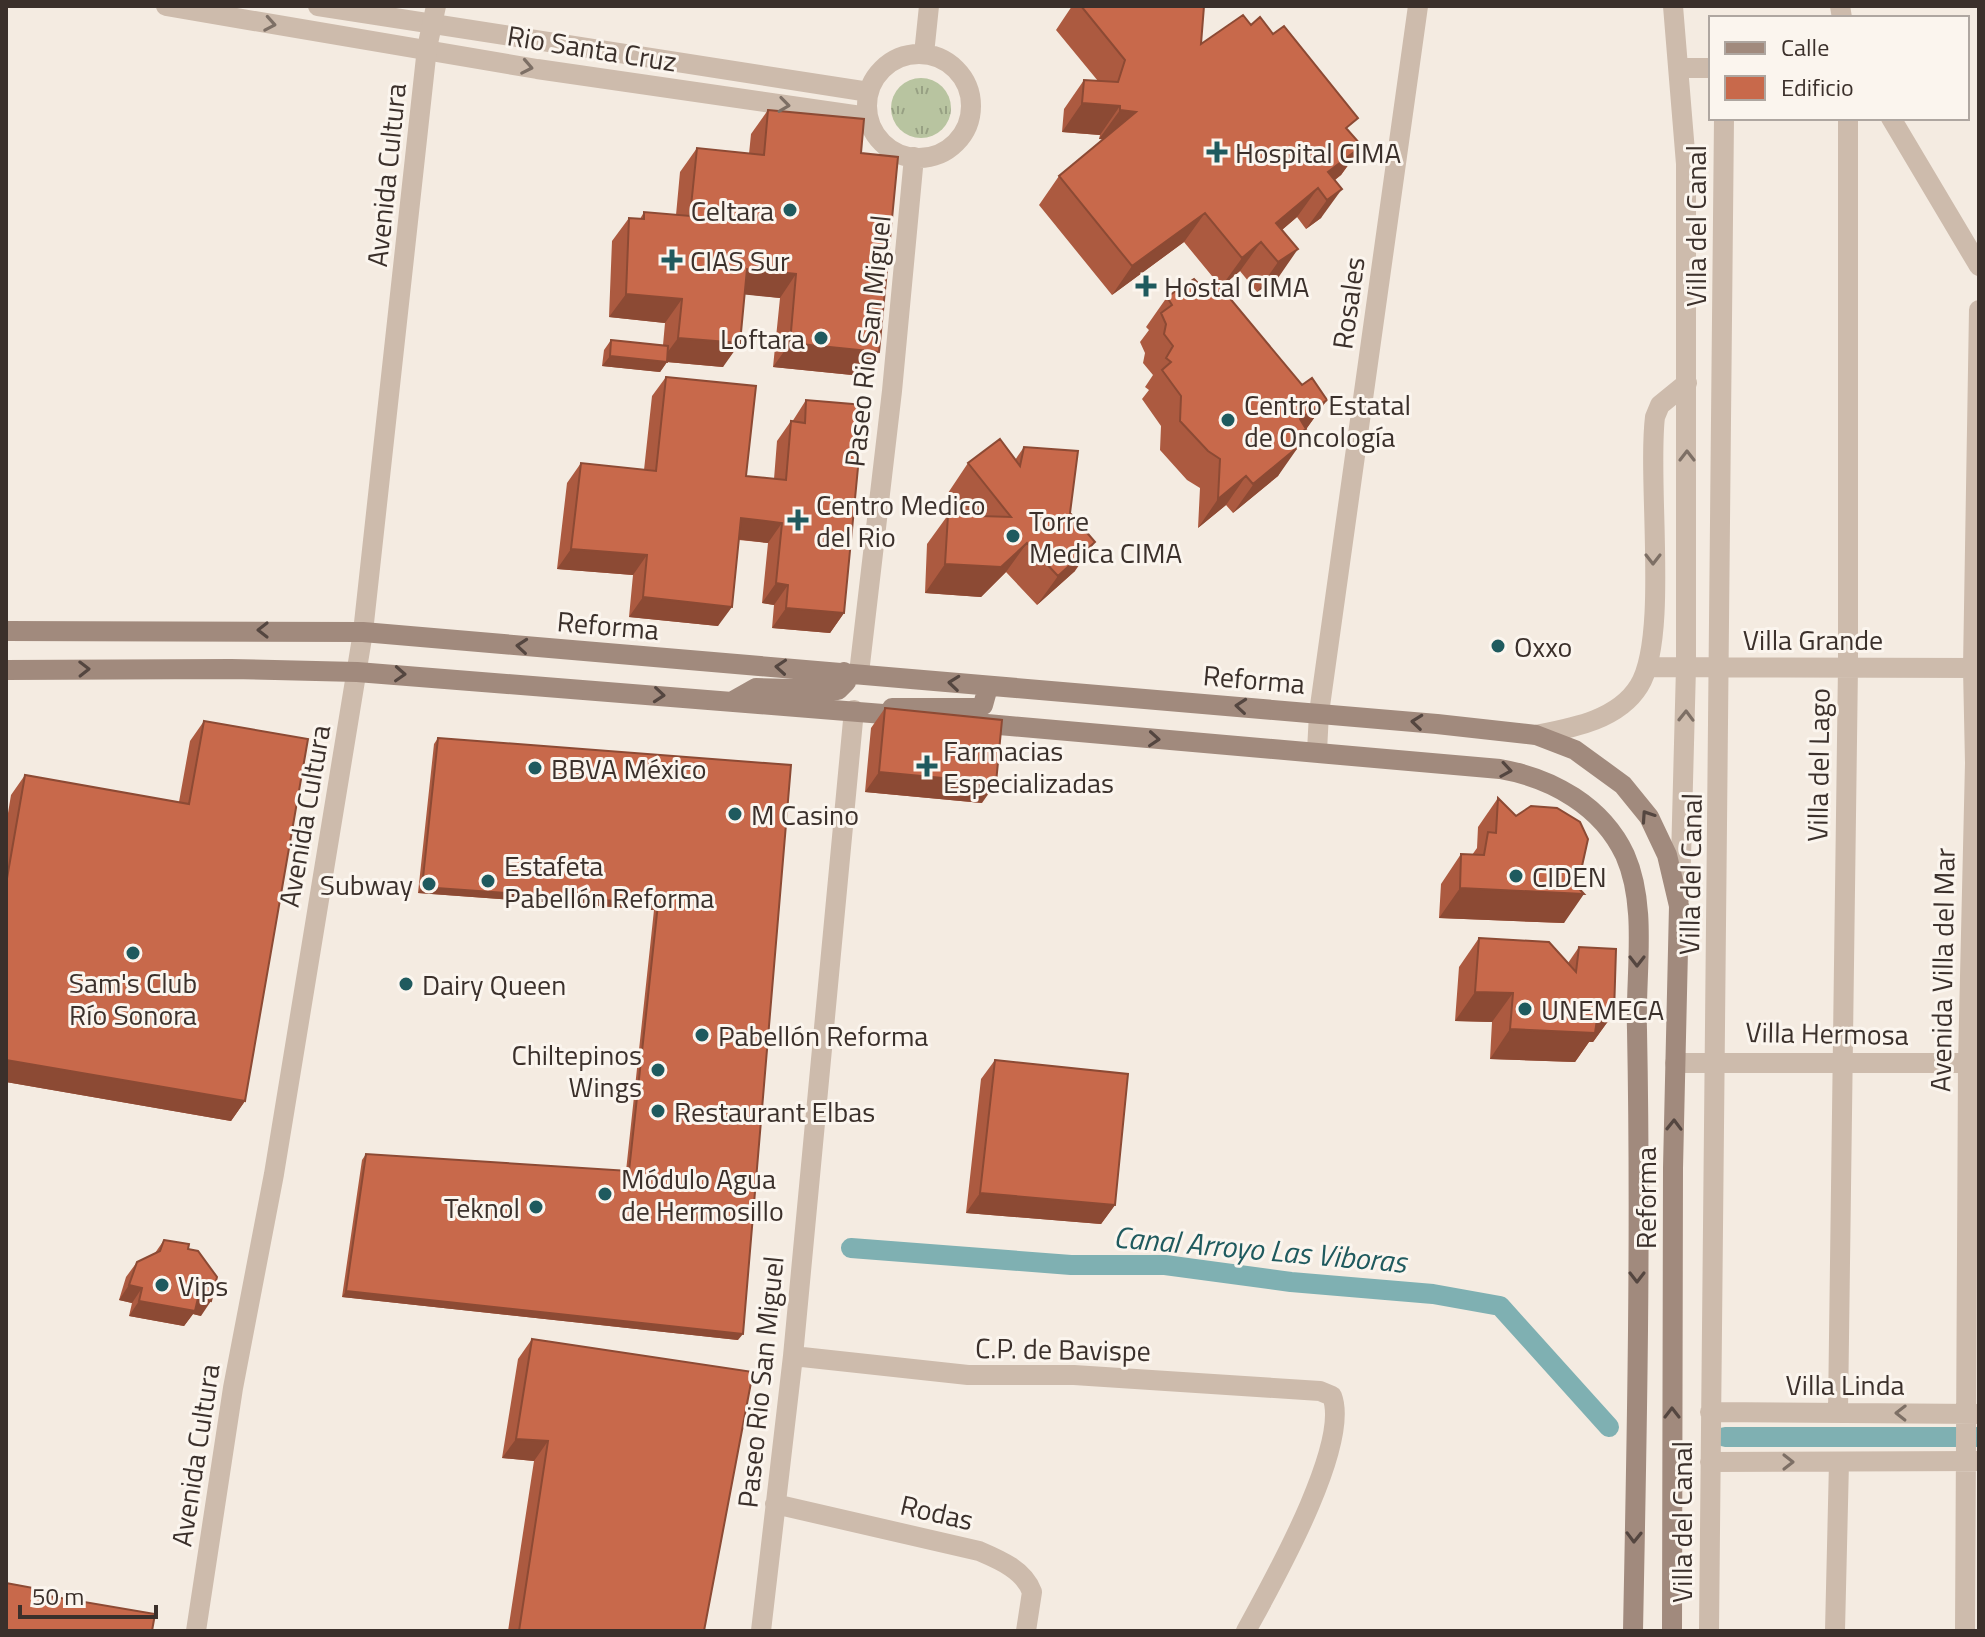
<svg xmlns="http://www.w3.org/2000/svg" width="1985" height="1637" viewBox="0 0 1985 1637" font-family="'Titillium Web',sans-serif">
	<defs>
		<pattern id="grass-tufts" width="24" height="20" patternUnits="userSpaceOnUse" patternTransform="scale(2)"><rect width="24" height="20" fill="#b8c4a0"/><path d="M3 7l-1-3M5 7V3M7 7l1-3M15 17l-1-3M17 17v-4M19 17l1-3" fill="none" stroke="#97a083"/></pattern>
	</defs>
	<rect width="100%" height="100%" fill="#f4ebe1"/>
	<path fill="url(#grass-tufts)" d="M891 108a30 30 0 1 1 60 0a30 30 0 1 1-60 0Z"/>
	<g fill="none" stroke-linecap="round" stroke-linejoin="round">
		<path stroke="#7fb0b2" stroke-width="20" d="M851,1248L1071,1265H1165L1291,1282L1433,1294L1500,1306L1609,1427
			M1725,1437H1979"/>
		<path stroke="#cdbbac" stroke-width="20" d="M166,6L537,69L868,117
			M318,6L869,92
			M1673,6L1686,164V667L1680,897
			M1840,6L1842,18
			M924,54L929,6
			M867 106a52 52 0 1 1 104 0a52 52 0 1 1-104 0Z
			M1680,68H1711
			M1891,118L1979,266
			M1648,667L1979,668
			M859,673L892,391L914,157
			M1536,735C1572,728 1618,720 1639,686C1669,638 1647,482 1655,417L1660,405L1687,383
			M1317,751L1319,713L1418,6
			M1675,1063H1979
			M793,1356L968,1375H1074L1320,1391L1332,1396C1351,1445 1271,1585 1246,1631
			M1710,1412L1979,1414
			M1838,1412L1848,666V118
			M1710,1462L1979,1461
			M775,1504L979,1551C1000,1560 1024,1570 1032,1592L1026,1631
			M761,1631L793,1356L854,710
			M1709,1631L1724,118
			M1835,1631L1839,1462
			M1965,1631L1968,1062L1975,763L1973,668L1979,310"/>
		<path stroke="#cdbbac" stroke-width="20" d="M196,1631L233,1388L274,1174L363,632L427,48L436,6"/>
		<path stroke="#a18a7d" stroke-width="20" d="M6,631L363,632L1437,724L1536,735L1575,750L1623,785L1649,817L1667,855L1679,906L1673,1168L1672,1631
			M6,670L231,669L357,672L908,716
			M733,701L756,688L838,690L846,682L844,672
			M892,708H977L983,705L988,687
			M976,723L1500,769C1552,778 1602,806 1625,855C1648,907 1635,974 1637,1030C1641,1230 1637,1431 1633,1631"/>
	</g>
	<path fill="#ac5a40" d="M1072,6H1204L1201,44L1349,131L1362,146L1341,175L1335,180L1321,218L1306,229L1297,217L1282,230L1278,278L1257,292L1240,271L1221,287L1184,242L1112,295L1039,205L1059,176L1103,139H1099L1100,135L1062,132L1064,109L1084,80L1098,81L1056,30Z
		M768,110L861,153L862,376L773,367L780,298L745,294L723,367L667,362L660,372L602,366L604,350L611,340L663,345L665,323L609,317L612,241L629,218L640,219L644,212L676,215L680,172L697,148L749,154L751,134Z
		M1167,297L1327,400L1296,443L1278,476L1233,513L1226,505L1198,528L1200,488L1187,480L1160,450L1161,426L1142,399L1149,390L1145,387L1153,375L1143,363L1145,353L1140,342L1149,330L1146,327Z
		M666,377L746,476L774,479L777,441L791,421L792,422L806,400L844,613L830,633L772,628L774,605L762,603L768,543L739,540L718,626L629,617L633,575L557,569L567,483L581,463L644,470L652,396Z
		M1024,447L1070,513L1075,571L1037,605L1006,572L981,597L925,593L927,544L948,515L966,516L948,493L968,463L1015,460Z
		M885,708L982,803L865,792L871,728Z
		M204,721L245,1101L231,1121L6,1082V825L11,795L25,775L179,802L190,741Z
		M438,738L791,765L738,1340L342,1297L362,1160L366,1154L626,1171L654,910L418,893L434,744Z
		M1498,798L1516,816L1580,875L1575,884L1564,923L1439,918L1441,884L1461,854L1472,855L1477,848L1478,827Z
		M1479,938L1568,963L1579,947L1614,1013L1593,1042H1589L1575,1062L1490,1059L1492,1022L1455,1021L1459,967Z
		M995,1060L1115,1205L1101,1224L966,1213L981,1079Z
		M164,1240L188,1249L201,1316L193,1314L184,1326L129,1316L132,1303L119,1300L126,1277L137,1262L155,1253Z
		M532,1339L704,1631H508L534,1461L502,1458L518,1359Z"/>
	<path fill="#8c4a34" d="M1082,103L1120,106L1100,135L1062,132Z
		M1120,110L1136,112L1116,141L1099,139Z
		M1362,146L1341,175L1320,191L1318,188L1297,217L1264,245L1276,223L1328,172Z
		M1342,189L1321,218L1306,229L1327,200Z
		M1205,213L1184,242L1112,295L1132,266Z
		M1261,242L1240,271L1221,287L1242,258Z
		M1298,249L1278,278L1257,292L1278,262Z
		M747,269L796,274L780,298L730,293Z
		M626,294L682,299L665,323L609,317Z
		M678,338L740,343L723,367L667,362L660,372L602,366L610,356L661,361Z
		M790,343L879,352L862,376L773,367Z
		M1327,400L1287,456L1299,446L1278,476L1233,513L1300,419Z
		M1246,476L1226,505L1198,528L1218,499Z
		M741,518L782,523L768,543L727,538Z
		M1095,542L1075,571L1037,605L1058,576Z
		M1027,543L1006,572L981,597L925,593L945,564Z
		M571,549L647,555L633,575L557,569Z
		M776,583L788,585L774,605L762,603Z
		M643,597L732,607L718,626L629,617Z
		M786,608L844,613L830,633L772,628Z
		M879,772L996,783L982,803L865,792Z
		M1580,875L1568,894H1584L1564,923L1439,918L1460,888Z
		M422,887L658,904L654,910L418,893Z
		M1475,992L1513,993L1492,1022L1455,1021Z
		M1598,1013H1614L1593,1042H1589L1575,1062L1490,1059L1510,1029Z
		M6,1060L245,1101L231,1121L6,1082Z
		M980,1193L1115,1205L1101,1224L966,1213Z
		M129,1285L142,1288L132,1303L119,1300Z
		M346,1291L743,1334L738,1340L342,1297Z
		M198,1298L211,1301L201,1316L193,1314L184,1326L129,1316L139,1301Z
		M516,1439L548,1441L534,1461L502,1458Z"/>
	<path fill="#c8694b" stroke="#8c4a34" stroke-width="2" d="M1081,6H1204L1201,44L1243,15L1251,25L1260,17L1273,34L1284,26L1358,118L1346,128L1362,146L1328,172L1342,189L1327,200L1318,188L1276,223L1298,249L1278,262L1261,242L1242,258L1205,213L1132,266L1059,176L1136,112L1120,110V106L1082,103L1084,80L1118,82L1125,60Z
		M768,110L864,119L861,153L898,157L879,352L790,343L796,274L747,269L740,343L678,338L682,299L626,294L629,218L644,219V212L690,216L697,148L764,155Z
		M1194,279L1208,293L1218,284L1302,385L1312,378L1327,400L1300,419L1306,429L1293,437L1299,446L1253,484L1246,476L1218,499L1220,459L1208,451L1180,421L1181,396L1162,370L1171,362L1166,358L1173,346L1164,334L1166,324L1161,313L1172,305L1167,297Z
		M611,340L668,346L667,362L610,356Z
		M666,377L756,386L746,476L786,480L791,421L805,423L806,400L864,405L844,613L786,608L788,585L776,583L782,523L741,518L732,607L643,597L647,555L571,549L581,463L656,471Z
		M1000,439L1020,466L1024,447L1078,451L1070,513L1095,542L1058,576L1027,543L1001,567L945,564L948,515L1011,517L968,463Z
		M885,708L1002,720L996,783L879,772Z
		M204,721L308,739L245,1101L6,1060V884L25,775L189,804Z
		M438,738L791,765L743,1334L346,1291L366,1154L629,1171L658,904L422,887Z
		M1498,798L1516,816L1531,806L1557,808L1580,822L1588,839L1580,875L1574,883L1584,894L1460,888L1461,854L1484,855L1488,832L1496,833Z
		M1479,938L1549,942L1576,972L1579,947L1616,949L1614,1013H1598L1595,1033L1510,1029L1513,993L1475,992Z
		M995,1060L1128,1074L1115,1205L980,1193Z
		M164,1240L189,1244L188,1249L198,1251L217,1277L211,1301L198,1298L195,1311L139,1301L142,1288L129,1285L137,1262L160,1251Z
		M532,1339L753,1372L704,1631H519L548,1441L516,1439Z
		M6,1583L44,1590L43,1595L155,1614L152,1631H6Z"/>
	<defs><path id="oneway-chevron" d="M-2-3.5L2.5 0L-2 3.5" fill="none" stroke-width="1.6" stroke-linecap="round" stroke-linejoin="round" transform="scale(2)"/></defs>
	<g stroke="#7d6f65">
		<use href="#oneway-chevron" transform="translate(270 24) rotate(10)"/>
		<use href="#oneway-chevron" transform="translate(527 67) rotate(11)"/>
		<use href="#oneway-chevron" transform="translate(784 105) rotate(8)"/>
		<use href="#oneway-chevron" transform="translate(1687 456) rotate(-90)"/>
		<use href="#oneway-chevron" transform="translate(1653 559) rotate(90)"/>
		<use href="#oneway-chevron" transform="translate(1686 716) rotate(-89)"/>
		<use href="#oneway-chevron" transform="translate(1901 1413) rotate(-179)"/>
		<use href="#oneway-chevron" transform="translate(1788 1462)"/>
	</g>
	<g stroke="#544640">
		<use href="#oneway-chevron" transform="translate(263 630) rotate(180)"/>
		<use href="#oneway-chevron" transform="translate(522 646) rotate(-175)"/>
		<use href="#oneway-chevron" transform="translate(781 667) rotate(-176)"/>
		<use href="#oneway-chevron" transform="translate(84 669) rotate(-1)"/>
		<use href="#oneway-chevron" transform="translate(400 674) rotate(3)"/>
		<use href="#oneway-chevron" transform="translate(954 683) rotate(-174)"/>
		<use href="#oneway-chevron" transform="translate(659 695) rotate(5)"/>
		<use href="#oneway-chevron" transform="translate(1241 706) rotate(-175)"/>
		<use href="#oneway-chevron" transform="translate(1417 722) rotate(-174)"/>
		<use href="#oneway-chevron" transform="translate(1154 739) rotate(4)"/>
		<use href="#oneway-chevron" transform="translate(1506 770) rotate(9)"/>
		<use href="#oneway-chevron" transform="translate(1647 816) rotate(-124)"/>
		<use href="#oneway-chevron" transform="translate(1637 961) rotate(90)"/>
		<use href="#oneway-chevron" transform="translate(1674 1125) rotate(-89)"/>
		<use href="#oneway-chevron" transform="translate(1637 1277) rotate(90)"/>
		<use href="#oneway-chevron" transform="translate(1672 1413) rotate(-90)"/>
		<use href="#oneway-chevron" transform="translate(1634 1537) rotate(91)"/>
	</g>
	<g fill="#1f5a5e" stroke="#fbf5ee" stroke-width="3">
		<path d="M1213 140h8v8h8v8h-8v8h-8v-8h-8v-8h8z"/>
		<circle cx="790" cy="210" r="8"/>
		<path d="M668 248h8v8h8v8h-8v8h-8v-8h-8v-8h8z"/>
		<path d="M1142 274h8v8h8v8h-8v8h-8v-8h-8v-8h8z"/>
		<circle cx="821" cy="338" r="8"/>
		<circle cx="1228" cy="420" r="8"/>
		<path d="M794 508h8v8h8v8h-8v8h-8v-8h-8v-8h8z"/>
		<circle cx="1013" cy="536" r="8"/>
		<circle cx="1498" cy="646" r="8"/>
		<path d="M923 754h8v8h8v8h-8v8h-8v-8h-8v-8h8z"/>
		<circle cx="535" cy="768" r="8"/>
		<circle cx="735" cy="814" r="8"/>
		<circle cx="1516" cy="876" r="8"/>
		<circle cx="488" cy="881" r="8"/>
		<circle cx="429" cy="884" r="8"/>
		<circle cx="133" cy="953" r="8"/>
		<circle cx="406" cy="984" r="8"/>
		<circle cx="1525" cy="1009" r="8"/>
		<circle cx="702" cy="1035" r="8"/>
		<circle cx="658" cy="1070" r="8"/>
		<circle cx="658" cy="1111" r="8"/>
		<circle cx="605" cy="1194" r="8"/>
		<circle cx="536" cy="1207" r="8"/>
		<circle cx="162" cy="1285" r="8"/>
	</g>
	<g text-anchor="middle" dominant-baseline="central" stroke-width="6" stroke-linejoin="round" paint-order="stroke">
		<g font-size="28" fill="#3b302b" stroke="#fbf5ee">
			<text transform="translate(592 48) rotate(9)">Rio Santa Cruz</text>
			<text transform="translate(386 175) rotate(-84)">Avenida Cultura</text>
			<text transform="translate(1695 226) rotate(-90)">Villa del Canal</text>
			<text transform="translate(1348 303) rotate(-82)">Rosales</text>
			<text transform="translate(867 341) rotate(-84)">Paseo Rio San Miguel</text>
			<text transform="translate(608 625) rotate(5)">Reforma</text>
			<text x="1813" y="639">Villa Grande</text>
			<text transform="translate(1254 679) rotate(5)">Reforma</text>
			<text transform="translate(1818 765) rotate(-89)">Villa del Lago</text>
			<text transform="translate(304 816) rotate(-80)">Avenida Cultura</text>
			<text transform="translate(1690 874) rotate(-89)">Villa del Canal</text>
			<text transform="translate(1942 970) rotate(-89)">Avenida Villa del Mar</text>
			<text transform="translate(1827 1033) rotate(1)">Villa Hermosa</text>
			<text transform="translate(1645 1198) rotate(-90)">Reforma</text>
			<text transform="translate(1063 1349) rotate(1)">C.P. de Bavispe</text>
			<text transform="translate(760 1382) rotate(-84)">Paseo Rio San Miguel</text>
			<text x="1845" y="1384">Villa Linda</text>
			<text transform="translate(195 1455) rotate(-81)">Avenida Cultura</text>
			<text transform="translate(937 1512) rotate(13)">Rodas</text>
			<text transform="translate(1681 1522) rotate(-90)">Villa del Canal</text>
		</g>
		<g font-size="28" fill="#3b302b" stroke="#fbf5ee" text-anchor="start">
			<text x="1235" y="152">Hospital CIMA</text>
			<text x="774" y="210" text-anchor="end">Celtara</text>
			<text x="690" y="260">CIAS Sur</text>
			<text x="1164" y="286">Hostal CIMA</text>
			<text x="805" y="338" text-anchor="end">Loftara</text>
			<text x="1244" y="404">Centro Estatal<tspan x="1244" dy="32">de Oncología</tspan></text>
			<text x="816" y="504">Centro Medico<tspan x="816" dy="32">del Rio</tspan></text>
			<text x="1029" y="520">Torre<tspan x="1029" dy="32">Medica CIMA</tspan></text>
			<text x="1514" y="646">Oxxo</text>
			<text x="943" y="750">Farmacias<tspan x="943" dy="32">Especializadas</tspan></text>
			<text x="551" y="768">BBVA México</text>
			<text x="751" y="814">M Casino</text>
			<text x="504" y="865">Estafeta<tspan x="504" dy="32">Pabellón Reforma</tspan></text>
			<text x="1532" y="876">CIDEN</text>
			<text x="413" y="884" text-anchor="end">Subway</text>
			<text x="133" y="982" text-anchor="middle">Sam's Club<tspan x="133" dy="32">Río Sonora</tspan></text>
			<text x="422" y="984">Dairy Queen</text>
			<text x="1541" y="1009">UNEMECA</text>
			<text x="718" y="1035">Pabellón Reforma</text>
			<text x="642" y="1054" text-anchor="end">Chiltepinos<tspan x="642" dy="32">Wings</tspan></text>
			<text x="674" y="1111">Restaurant Elbas</text>
			<text x="621" y="1178">Módulo Agua<tspan x="621" dy="32">de Hermosillo</tspan></text>
			<text x="520" y="1207" text-anchor="end">Teknol</text>
			<text x="178" y="1285">Vips</text>
		</g>
		<g font-size="30" font-style="italic" fill="#1f5a5e" stroke="#fbf5ee">
			<text transform="translate(1260 1249) rotate(5)">Canal Arroyo Las Viboras</text>
		</g>
	</g>
	<rect width="1985" height="1637" fill="none" stroke="#3b302b" stroke-width="16"/>
	<rect x="1709" y="16" width="260" height="104" fill="#fbf5ee" stroke="#aea6a0" stroke-width="2"/>
	<rect x="1725" y="42" width="40" height="12" fill="#a18a7d" stroke="#aea6a0" stroke-width="2"/>
	<text x="1781" y="56" font-size="24" fill="#3b302b">Calle</text>
	<rect x="1725" y="76" width="40" height="24" fill="#c8694b" stroke="#aea6a0" stroke-width="2"/>
	<text x="1781" y="96" font-size="24" fill="#3b302b">Edificio</text>
	<path d="M20 1605v12h136v-12" fill="none" stroke="#3b302b" stroke-width="4"/>
	<text x="32" y="1605" font-size="24" fill="#3b302b" stroke="#fbf5ee" stroke-width="6" paint-order="stroke">50 m</text>
</svg>
